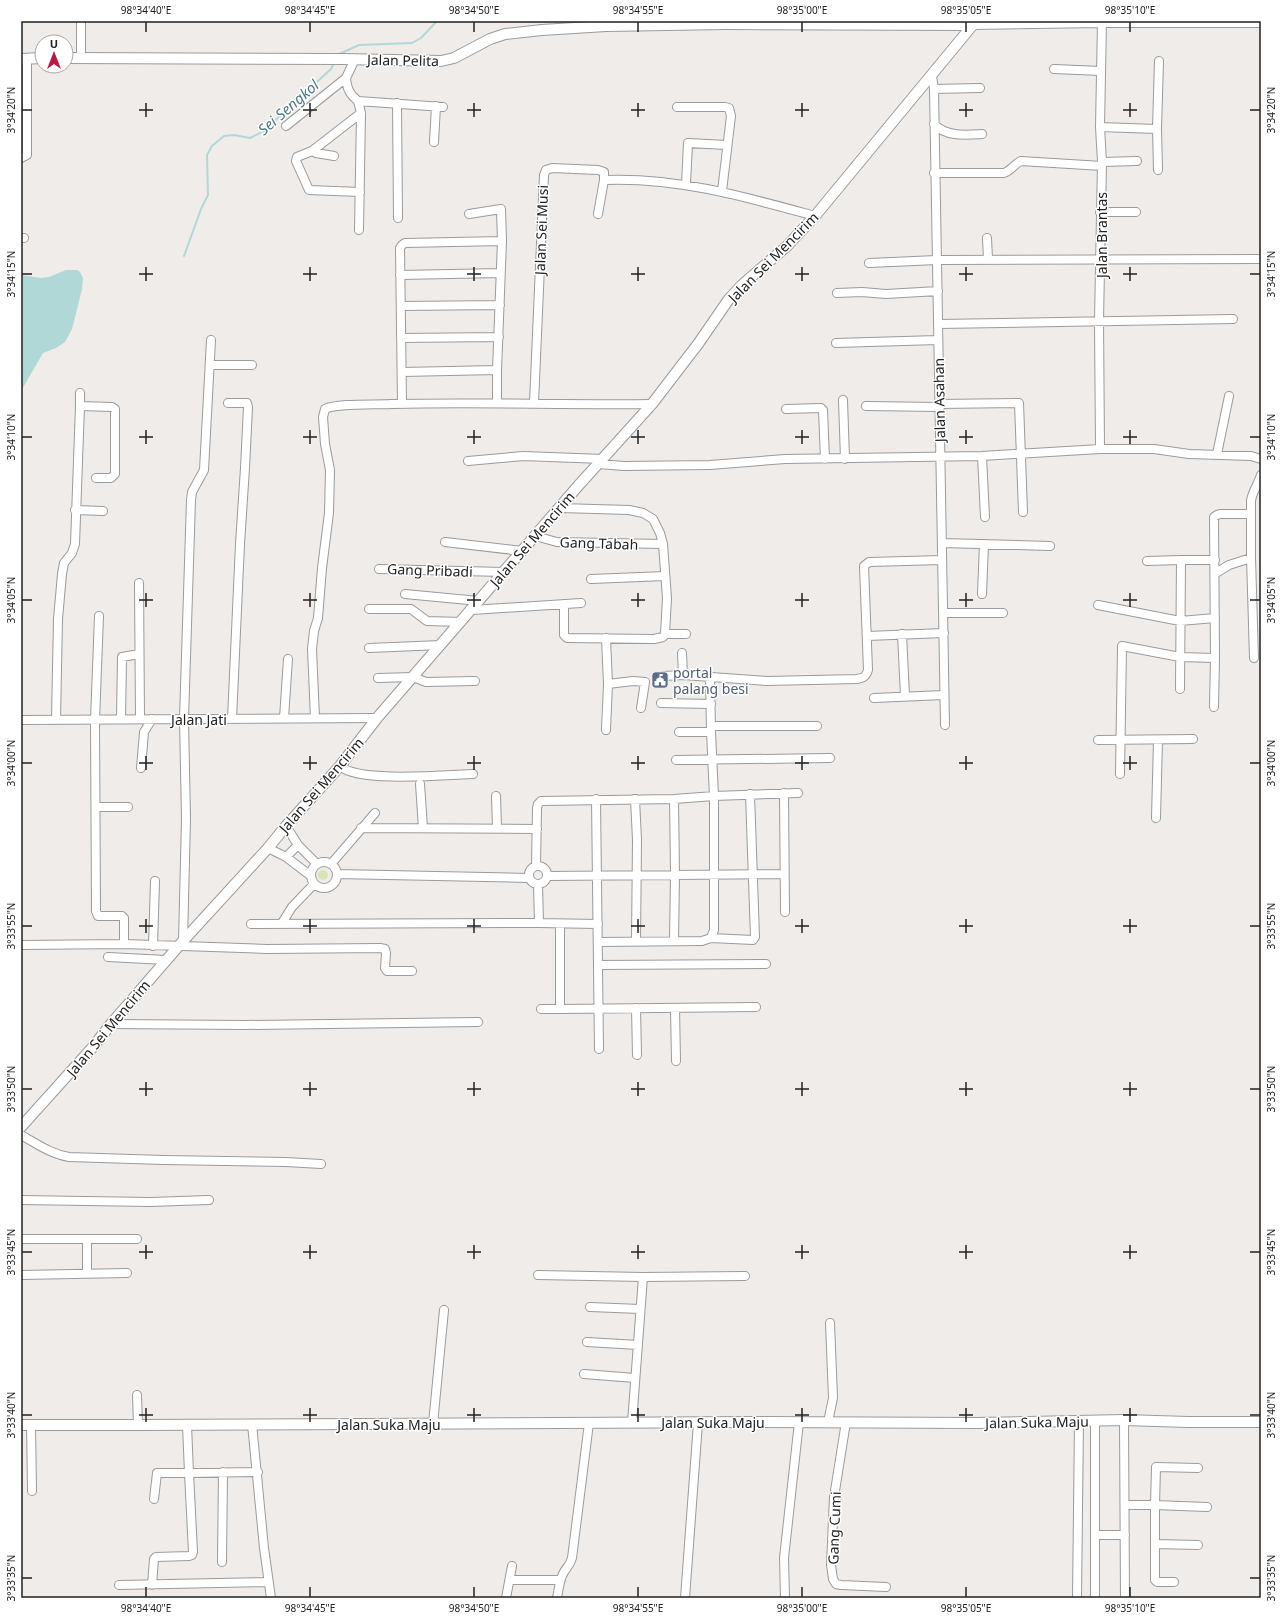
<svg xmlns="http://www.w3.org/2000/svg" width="1282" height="1619" viewBox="0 0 1282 1619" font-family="'Noto Sans',sans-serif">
	<rect width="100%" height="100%" fill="#f0ece9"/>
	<path fill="#d8e4b6" d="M318 875a5 5 0 1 1 10 0a5 5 0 1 1-10 0Z"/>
	<path fill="#b0d8d7" d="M66,270H77L80,272L83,278L82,289L72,329L65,342L56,348L43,353L21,391V275L41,278L49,277Z"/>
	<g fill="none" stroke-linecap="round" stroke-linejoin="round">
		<path stroke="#b0d8d7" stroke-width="2" d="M337,55L359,45L412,43L421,38L437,21
			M184,256L201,209L208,195L207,155L212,146L224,136L234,135L250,138L264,131L331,69L334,63"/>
		<defs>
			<path id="minor" d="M973,25L1102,23H1261
				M81,58V21
				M1054,69L1101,71
				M932,76L934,89C936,301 943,513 945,725
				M346,78C347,88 349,94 358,101L443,107
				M934,89L980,88
				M358,101L361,113L359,230
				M397,103L398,218
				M677,107H725L729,108L731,116L722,191
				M934,124C946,137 965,135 982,134
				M286,126L346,78L355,59
				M1100,127L1157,129L1159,61
				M1157,129L1158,170
				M434,142L436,106
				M312,151L361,113
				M334,156L316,153L312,151L297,157L296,161L309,190L360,192
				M21,158L27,155V59
				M1102,162L1137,161
				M934,173H1004C1011,171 1014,164 1021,161L1102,166
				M686,184L688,143L727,145
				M1100,212H1136
				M469,214L501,209L502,241L497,370V403
				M598,214L604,180
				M21,238H24
				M987,238L988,259
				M869,263L937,260L1261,259
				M400,275L500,273
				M837,293L862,292L886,294L938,291
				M401,306L500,305
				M938,324L1233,319
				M401,338L499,337
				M836,343L938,340
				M210,365H252
				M402,372L497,370
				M843,400L845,459
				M228,403H247L248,407L245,468L240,544L232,719
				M534,403L544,175L546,170L552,168L598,170L604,172V180C677,177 746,197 815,216
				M402,404L400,248L402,245L405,243L502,241
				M939,404L1019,403L1023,512
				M80,406L112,407L115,409V474L111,478H96
				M866,406L939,407
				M786,409L821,408L823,410L825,459
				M1100,449L1099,321L1102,162L1100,127L1102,21
				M1217,454L1229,396
				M982,456L985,517
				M468,461L523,456L603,459
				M599,464L624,466L710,465L785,459L982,456L1100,449H1154L1189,454L1251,456L1261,459
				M560,508L629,510L643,513L653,519L660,533L663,544L667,598L665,634
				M75,510L103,511
				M535,536L557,542L663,544
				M445,542L522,551
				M942,543L1050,546
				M1251,558L1254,658
				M1147,561L1181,560
				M379,569L504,572
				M1216,573L1229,565L1251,558V501C1252,492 1258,485 1261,475
				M591,579L665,576
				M139,583L140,719
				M405,594L479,601
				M982,594L984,544
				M564,604V635L567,638L654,639L663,637L665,634H686
				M1098,605L1180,621L1215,618
				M369,609H411L427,621L461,622
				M472,610L581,603
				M943,613H1003
				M99,616L95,720L96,911L98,916H122L124,918V944
				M902,634L905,696
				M867,636L944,633
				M369,648L441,645
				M682,653L683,675
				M663,676L683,675L767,681L857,679C863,678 866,677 868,670L864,566L869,562L942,560
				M710,677L711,732L714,796V930L711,938
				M378,678L413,677L426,682L475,681
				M608,684L633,681L645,682L641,708
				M1180,689L1181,560H1215
				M874,698L944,695
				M661,703L711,704
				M1214,707L1215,658
				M284,718L288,659
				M315,718L312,649L314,631L318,618L322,568L329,513L330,470L325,444L323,417L325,409C338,403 375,405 391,404C478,402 565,405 652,404
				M121,719L122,657L139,654
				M21,720L377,718
				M56,720L58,619L62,574L64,563L72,553L75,544L80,406V393
				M711,726H817
				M606,730L608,684L606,638
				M679,732H711
				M1098,740L1193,739
				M676,760L830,758
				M340,766C358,783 446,775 473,774
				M141,768L144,732L152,719
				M1120,774L1122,646L1180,657L1215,658L1214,517L1217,515L1220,514H1250
				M420,784L423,828
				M784,793L785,912
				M496,796L497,828
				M596,799L599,1049
				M635,799L637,840L636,941
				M674,799L675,874L674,941
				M96,807H128
				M1156,818L1158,740
				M286,826L298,845L317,864
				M361,828L537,829
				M268,848L286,857L311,876
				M286,857L298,845
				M311 875a13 13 0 1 1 26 0a13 13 0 1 1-26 0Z
				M331,864L375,813
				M536,866L537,808L538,804L541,801L674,799L714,796L798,793
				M529 875a9 9 0 1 1 18 0a9 9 0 1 1-18 0Z
				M337,874L529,878
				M547,876L784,874
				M282,923L292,907L314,884
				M539,923L598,924
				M251,924L539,923L538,884
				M560,924V1009L756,1007
				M183,941L186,819L184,719L191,500L192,492L204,470L211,340
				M598,942L702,941L711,938L753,940L755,937L750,794
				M21,945L124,944L267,949L380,948L385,949L386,953L385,968L387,971H412
				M153,946L155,881
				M108,957L166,960
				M598,965L766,964
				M636,1008L637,1055
				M675,1008L676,1061
				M541,1009H560
				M111,1024L246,1025L478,1022
				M21,1135C37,1144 51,1154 69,1157L163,1160L286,1162L321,1164
				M21,1200L150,1202L209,1200
				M21,1239H137
				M87,1240V1273
				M21,1275L127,1273
				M538,1275L643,1277L632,1423
				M643,1277L745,1276
				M590,1307L640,1309
				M587,1342L638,1345
				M584,1374L635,1378
				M137,1395L138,1425
				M1124,1420L1125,1598
				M1095,1421V1598
				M828,1422L833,1398L830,1323
				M846,1422L834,1497L831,1565L833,1579L836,1584L841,1585L886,1587
				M31,1424L32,1491
				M252,1424L264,1548L271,1598
				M433,1424L444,1310
				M154,1499L157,1473H189L187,1425
				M1125,1505H1155L1156,1467L1198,1468
				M1095,1535H1125
				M1155,1544L1198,1545
				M222,1562L223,1472
				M510,1580H560
				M1174,1582H1157L1155,1580V1505L1207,1507
				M119,1585L268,1582
				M152,1585L154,1559L156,1557L189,1556L192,1555L193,1552L189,1473L258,1472
				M506,1598L512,1566
				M557,1598C559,1589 559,1580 564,1572C567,1567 570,1565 572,1558L589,1423
				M685,1598L698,1423
				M785,1598L784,1558L799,1422
				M1077,1598L1079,1421"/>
			<path id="tertiary" d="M66,58L343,59L441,61L454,58L490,39L505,34L542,30L606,26L726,24L973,25
				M21,59L42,58
				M21,1127L92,1048L111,1024L183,941L268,848L286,826L340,766L377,718L578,486L652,404L698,344L729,299L742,285L787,246L815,216L976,21
				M21,1425H138L756,1422L977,1423L1124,1420L1188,1422H1261"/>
		</defs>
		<use href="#minor" stroke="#9b9b9b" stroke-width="10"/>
		<use href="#tertiary" stroke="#9b9b9b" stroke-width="12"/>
		<use href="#minor" stroke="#fff" stroke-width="8"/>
		<use href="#tertiary" stroke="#fff" stroke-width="10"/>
	</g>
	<path fill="none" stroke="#212121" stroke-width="1.5" d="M146,22V32M310,22V32M474,22V32M638,22V32M802,22V32M966,22V32M1130,22V32M146,103V117M310,103V117M474,103V117M638,103V117M802,103V117M966,103V117M1130,103V117M22,110H32M139,110H153M303,110H317M467,110H481M631,110H645M795,110H809M959,110H973M1123,110H1137M1250,110H1260M146,267V281M310,267V281M474,267V281M638,267V281M802,267V281M966,267V281M1130,267V281M22,274H32M139,274H153M303,274H317M467,274H481M631,274H645M795,274H809M959,274H973M1123,274H1137M1250,274H1260M146,430V444M310,430V444M474,430V444M638,430V444M802,430V444M966,430V444M1130,430V444M22,437H32M139,437H153M303,437H317M467,437H481M631,437H645M795,437H809M959,437H973M1123,437H1137M1250,437H1260M146,593V607M310,593V607M474,593V607M638,593V607M802,593V607M966,593V607M1130,593V607M22,600H32M139,600H153M303,600H317M467,600H481M631,600H645M795,600H809M959,600H973M1123,600H1137M1250,600H1260M146,756V770M310,756V770M474,756V770M638,756V770M802,756V770M966,756V770M1130,756V770M22,763H32M139,763H153M303,763H317M467,763H481M631,763H645M795,763H809M959,763H973M1123,763H1137M1250,763H1260M146,919V933M310,919V933M474,919V933M638,919V933M802,919V933M966,919V933M1130,919V933M22,926H32M139,926H153M303,926H317M467,926H481M631,926H645M795,926H809M959,926H973M1123,926H1137M1250,926H1260M146,1082V1096M310,1082V1096M474,1082V1096M638,1082V1096M802,1082V1096M966,1082V1096M1130,1082V1096M22,1089H32M139,1089H153M303,1089H317M467,1089H481M631,1089H645M795,1089H809M959,1089H973M1123,1089H1137M1250,1089H1260M146,1245V1259M310,1245V1259M474,1245V1259M638,1245V1259M802,1245V1259M966,1245V1259M1130,1245V1259M22,1252H32M139,1252H153M303,1252H317M467,1252H481M631,1252H645M795,1252H809M959,1252H973M1123,1252H1137M1250,1252H1260M146,1408V1422M310,1408V1422M474,1408V1422M638,1408V1422M802,1408V1422M966,1408V1422M1130,1408V1422M22,1415H32M139,1415H153M303,1415H317M467,1415H481M631,1415H645M795,1415H809M959,1415H973M1123,1415H1137M1250,1415H1260M22,1578H32M1250,1578H1260M146,1587V1597M310,1587V1597M474,1587V1597M638,1587V1597M802,1587V1597M966,1587V1597M1130,1587V1597"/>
	<defs>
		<symbol id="civic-square" viewBox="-11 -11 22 22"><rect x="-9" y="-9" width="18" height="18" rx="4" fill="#5c6f8a" stroke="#fff"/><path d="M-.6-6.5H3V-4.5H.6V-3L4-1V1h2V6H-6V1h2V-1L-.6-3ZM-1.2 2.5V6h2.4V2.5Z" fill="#fff"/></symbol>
	</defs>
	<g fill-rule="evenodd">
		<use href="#civic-square" x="650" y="670" width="20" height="20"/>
	</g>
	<g text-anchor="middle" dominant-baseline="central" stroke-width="3" stroke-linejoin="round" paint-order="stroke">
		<g font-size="14" fill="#212121" stroke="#fff">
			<text transform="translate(403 60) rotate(1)">Jalan Pelita</text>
			<text transform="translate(541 230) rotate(-88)">Jalan Sei Musi</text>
			<text transform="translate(1101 235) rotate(-90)">Jalan Brantas</text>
			<text transform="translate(773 257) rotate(-45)">Jalan Sei Mencirim</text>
			<text transform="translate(939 400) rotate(-91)">Jalan Asahan</text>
			<text transform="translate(532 539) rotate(-49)">Jalan Sei Mencirim</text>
			<text transform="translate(599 543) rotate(2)">Gang Tabah</text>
			<text transform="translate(430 570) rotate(2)">Gang Pribadi</text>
			<text x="199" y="719">Jalan Jati</text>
			<text transform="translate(321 785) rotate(-49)">Jalan Sei Mencirim</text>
			<text transform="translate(108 1028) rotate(-50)">Jalan Sei Mencirim</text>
			<text x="713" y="1422">Jalan Suka Maju</text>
			<text transform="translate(1037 1422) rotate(-1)">Jalan Suka Maju</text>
			<text x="389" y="1424">Jalan Suka Maju</text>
			<text transform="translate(834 1528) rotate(-88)">Gang Cumi</text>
		</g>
		<g font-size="14" fill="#4e5e75" stroke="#fff" text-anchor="start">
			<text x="673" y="672">portal<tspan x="673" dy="16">palang besi</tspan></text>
		</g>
		<g font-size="15" font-style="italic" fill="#4b7a88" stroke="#fff">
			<text transform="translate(288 107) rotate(-41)">Sei Sengkol</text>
		</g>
	</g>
	<rect width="1282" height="1619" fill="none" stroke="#ffffff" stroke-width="44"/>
	<g transform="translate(54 54)"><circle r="19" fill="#ffffff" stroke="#a6a6a6"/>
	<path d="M0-3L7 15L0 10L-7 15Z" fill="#ba1943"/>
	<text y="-6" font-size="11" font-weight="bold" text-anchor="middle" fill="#212121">U</text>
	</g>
	<rect x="22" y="22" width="1238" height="1575" fill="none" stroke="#212121" stroke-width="1.5"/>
	<g font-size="10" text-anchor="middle" fill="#212121">
		<text x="146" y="14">98°34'40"E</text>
		<text x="310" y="14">98°34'45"E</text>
		<text x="474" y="14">98°34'50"E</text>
		<text x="638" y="14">98°34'55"E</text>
		<text x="802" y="14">98°35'00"E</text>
		<text x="966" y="14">98°35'05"E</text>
		<text x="1130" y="14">98°35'10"E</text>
		<text transform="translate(11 110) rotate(-90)" y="4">3°34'20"N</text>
		<text transform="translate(1271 110) rotate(-90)" y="4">3°34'20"N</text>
		<text transform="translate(11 274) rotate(-90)" y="4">3°34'15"N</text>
		<text transform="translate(1271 274) rotate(-90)" y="4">3°34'15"N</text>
		<text transform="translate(11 437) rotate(-90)" y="4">3°34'10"N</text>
		<text transform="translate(1271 437) rotate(-90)" y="4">3°34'10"N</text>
		<text transform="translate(11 600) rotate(-90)" y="4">3°34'05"N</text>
		<text transform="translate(1271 600) rotate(-90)" y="4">3°34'05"N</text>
		<text transform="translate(11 763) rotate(-90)" y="4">3°34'00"N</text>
		<text transform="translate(1271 763) rotate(-90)" y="4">3°34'00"N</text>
		<text transform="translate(11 926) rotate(-90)" y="4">3°33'55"N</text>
		<text transform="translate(1271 926) rotate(-90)" y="4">3°33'55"N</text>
		<text transform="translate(11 1089) rotate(-90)" y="4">3°33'50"N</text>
		<text transform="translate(1271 1089) rotate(-90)" y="4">3°33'50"N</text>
		<text transform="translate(11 1252) rotate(-90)" y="4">3°33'45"N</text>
		<text transform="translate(1271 1252) rotate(-90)" y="4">3°33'45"N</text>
		<text transform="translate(11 1415) rotate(-90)" y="4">3°33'40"N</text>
		<text transform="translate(1271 1415) rotate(-90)" y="4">3°33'40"N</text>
		<text transform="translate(11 1578) rotate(-90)" y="4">3°33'35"N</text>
		<text transform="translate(1271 1578) rotate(-90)" y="4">3°33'35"N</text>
		<text x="146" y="1612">98°34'40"E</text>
		<text x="310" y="1612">98°34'45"E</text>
		<text x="474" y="1612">98°34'50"E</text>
		<text x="638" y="1612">98°34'55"E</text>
		<text x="802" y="1612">98°35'00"E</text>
		<text x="966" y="1612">98°35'05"E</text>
		<text x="1130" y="1612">98°35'10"E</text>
	</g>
</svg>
